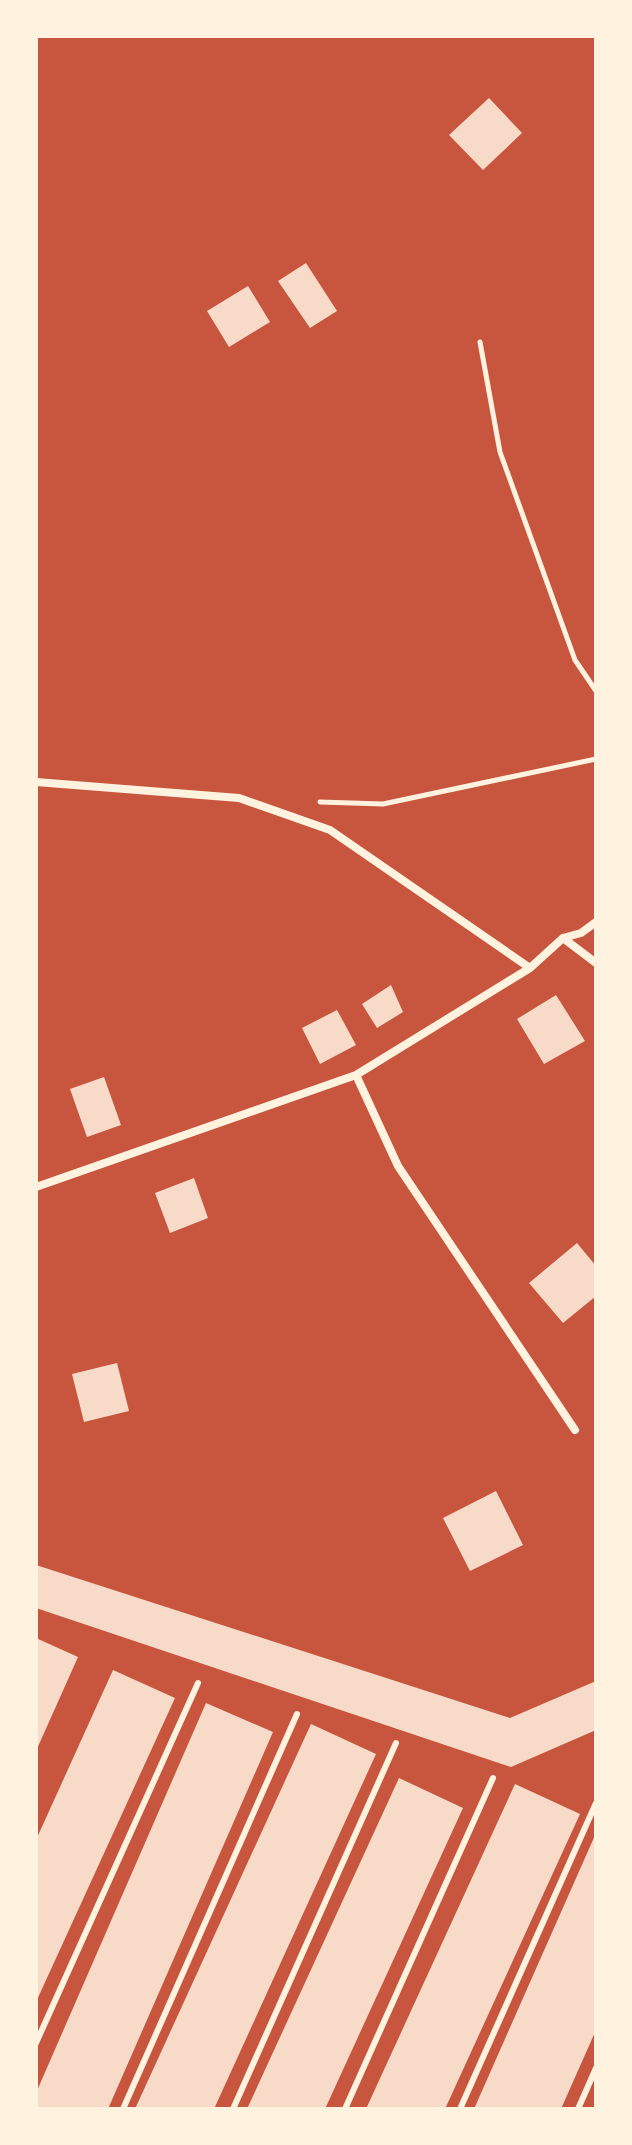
<svg xmlns="http://www.w3.org/2000/svg" width="632" height="2145" viewBox="0 0 632 2145" font-family="Manrope,sans-serif">
	<rect width="100%" height="100%" fill="#c8553d"/>
	<path fill="#f7dbc8" d="M489,98L522,133L483,170L449,135Z
		M306,263L337,311L310,328L278,281Z
		M248,286L270,322L229,347L207,311Z
		M391,985L403,1012L377,1028L362,1004Z
		M556,995L585,1041L544,1064L517,1019Z
		M337,1010L356,1045L320,1064L302,1028Z
		M104,1077L121,1125L87,1137L70,1089Z
		M194,1178L208,1218L170,1233L155,1193Z
		M577,1243L596,1266V1296L563,1323L529,1283Z
		M117,1363L129,1411L84,1422L72,1374Z
		M496,1491L523,1545L470,1571L443,1518Z
		M36,1565L510,1718L596,1681V1730L511,1767L36,1608Z
		M36,1638L78,1657L36,1751Z
		M113,1670L175,1698L36,2002V1840Z
		M206,1703L273,1732L108,2109H36V2093Z
		M311,1724L376,1754L214,2109H135Z
		M399,1778L463,1808L325,2109H247Z
		M515,1784L580,1814L445,2109H366Z
		M596,1833V2030L561,2109H474Z"/>
	<g fill="none" stroke-linecap="round" stroke-linejoin="round">
		<path stroke="#fff3e0" stroke-width="5" d="M480,342L500,452L575,660L596,691
			M320,802L383,804L596,759"/>
		<path stroke="#fff3e0" stroke-width="6" d="M36,2043L198,1683
			M123,2109L297,1714
			M233,2109L396,1743
			M345,2109L493,1778
			M460,2109L596,1803
			M578,2109L596,2068"/>
		<path stroke="#fff3e0" stroke-width="8" d="M36,782L239,798L330,830L530,968
			M563,938L596,963
			M356,1075L398,1166L575,1430
			M36,1187L356,1075L530,968L563,938L581,933L596,922"/>
	</g>
	<rect width="632" height="2145" fill="none" stroke="#fff3e0" stroke-width="76"/>
</svg>
